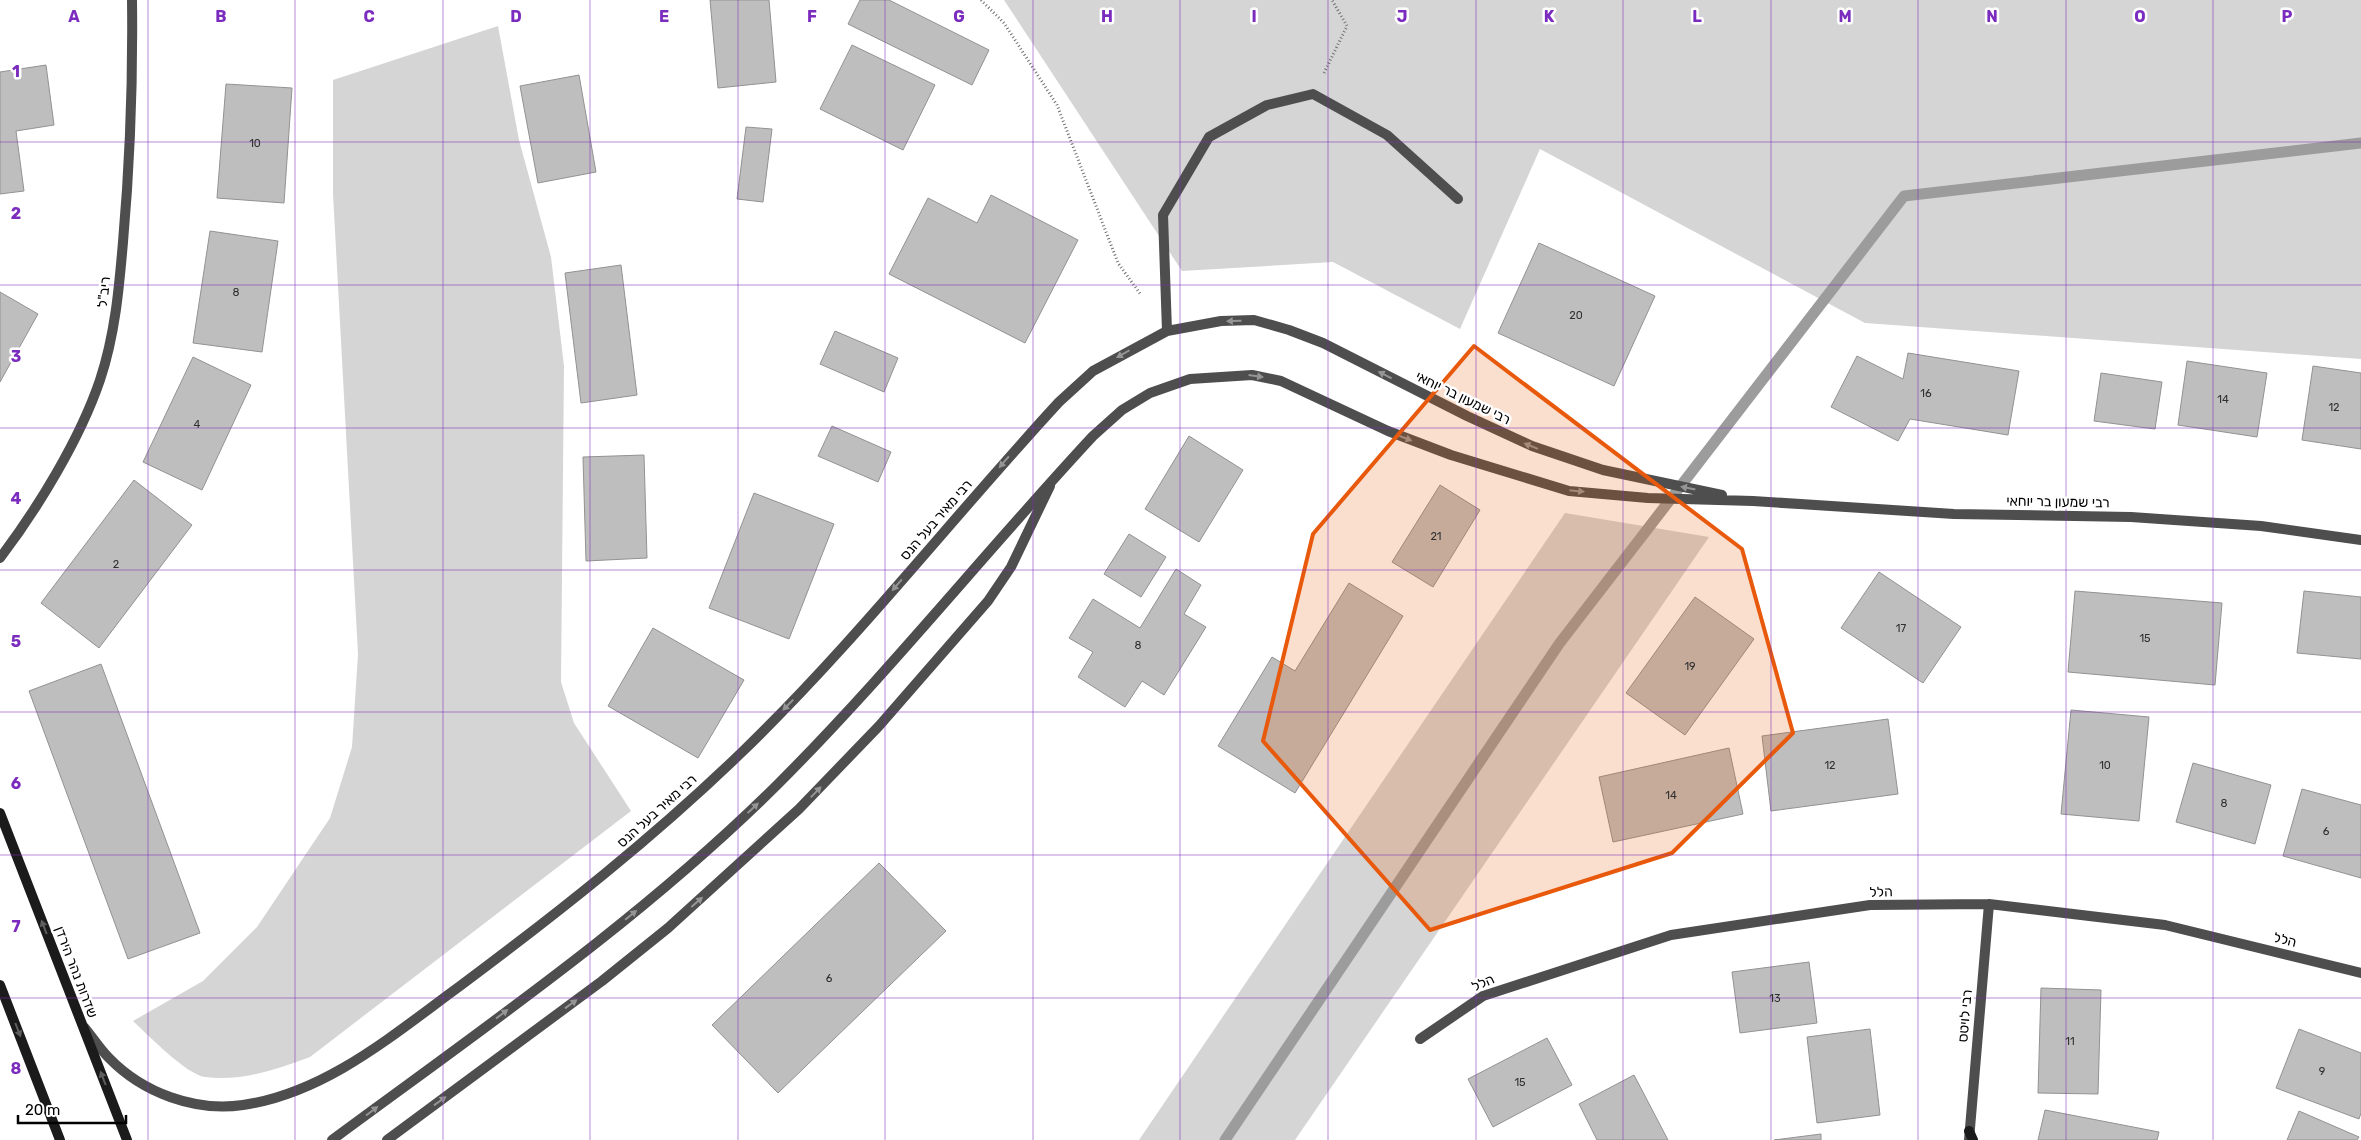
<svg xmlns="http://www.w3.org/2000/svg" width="2361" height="1140" viewBox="0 0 2361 1140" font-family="Rubik,'Noto Sans Hebrew',sans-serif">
	<rect width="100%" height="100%" fill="#fff"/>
	<path fill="#d5d5d5" d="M1004,0H2361V359L1865,323L1540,149L1460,329L1333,262L1182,271Z
		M498,26L519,140L551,257L564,366L561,682L574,723L631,811L310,1057C277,1069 242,1082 205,1077C187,1075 148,1035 133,1021L203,981L257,927L330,818L352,747L358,654L333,194V80Z
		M1565,513L1709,537L1295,1140H1139Z"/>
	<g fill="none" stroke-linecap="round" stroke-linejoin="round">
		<path stroke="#9c9c9c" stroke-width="11" d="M1225,1140L1559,644L1904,196L2361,143"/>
	</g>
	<path fill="#bebebe" stroke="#929292" d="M710,0H769L776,82L718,88Z
		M860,0H889L989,50L972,85L848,24Z
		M852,45L935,85L903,150L820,109Z
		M46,65L54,125L16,131L24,191L0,194V72Z
		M579,75L596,172L538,183L520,86Z
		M226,84L292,88L284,203L217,198Z
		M746,127L772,129L763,202L737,199Z
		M991,195L1078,240L1025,343L889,274L928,198L977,223Z
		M210,231L278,241L262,352L193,343Z
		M1539,243L1655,296L1614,386L1498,333Z
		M621,265L637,395L581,403L565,273Z
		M0,292L38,314L0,382Z
		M835,331L898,358L884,392L820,364Z
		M1908,353L2019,371L2008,435L1910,419L1898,441L1831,407L1857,356L1903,379Z
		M193,357L251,385L202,490L143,462Z
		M2187,361L2267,373L2257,437L2178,425Z
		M2313,366L2361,373V449L2302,440Z
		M2101,373L2162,382L2155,429L2094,421Z
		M832,426L891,452L878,482L818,456Z
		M1189,436L1243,470L1199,542L1145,509Z
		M644,455L647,558L586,561L583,457Z
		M134,480L192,525L99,648L41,603Z
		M1440,485L1480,510L1433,587L1392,562Z
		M754,493L834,524L789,639L709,608Z
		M1129,534L1166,557L1141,597L1104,574Z
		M1176,569L1201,585L1184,614L1206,627L1164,695L1142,681L1125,707L1078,677L1093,652L1069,638L1093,599L1140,628Z
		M1879,572L1961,627L1923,683L1841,628Z
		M1349,583L1403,616L1295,793L1218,746L1272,657L1295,671Z
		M2075,591L2222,603L2215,685L2068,672Z
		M2304,591L2361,597V659L2297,653Z
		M1695,597L1754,639L1685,735L1626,693Z
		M653,628L744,680L698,758L608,706Z
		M101,664L200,933L128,959L29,691Z
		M2071,710L2149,717L2139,821L2061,814Z
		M1888,719L1898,794L1771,811L1762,736Z
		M1729,748L1743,814L1613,842L1599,777Z
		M2193,763L2271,785L2255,844L2176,822Z
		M2302,789L2361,805V878L2283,856Z
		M879,863L946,931L778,1093L712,1025Z
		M1809,962L1817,1023L1740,1033L1732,972Z
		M2041,988L2101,990L2098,1094L2038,1093Z
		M1870,1029L1880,1115L1817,1123L1807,1037Z
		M2299,1029L2361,1053V1113L2359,1119L2276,1088Z
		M1547,1038L1572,1085L1493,1127L1468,1079Z
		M1634,1075L1668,1140H1597L1579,1104Z
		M2045,1110L2159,1132L2157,1140H2038Z
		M2299,1111L2359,1137L2357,1140H2287Z
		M1821,1134V1140H1774Z"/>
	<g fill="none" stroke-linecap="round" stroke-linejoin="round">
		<path stroke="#707070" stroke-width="3" stroke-dasharray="1 2.5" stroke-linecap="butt" d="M981,0L1004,23L1057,105L1118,263L1141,295
			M1324,73L1347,26L1332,0"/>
		<path stroke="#4e4e4e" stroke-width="10" d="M387,1140L602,981L668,928L799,809L879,726L988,601L1011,567L1050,486"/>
		<path stroke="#4e4e4e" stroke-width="10" d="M1167,331L1163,215L1209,137L1267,105L1313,94L1387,135L1458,199
			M0,558C38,508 80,439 100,380C115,335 119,289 123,242C130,162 133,81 132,0
			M85,1028C93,1038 100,1049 109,1058C143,1093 195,1112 243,1105C326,1093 394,1034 460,986C558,913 653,838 741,753C854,644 952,518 1059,402L1093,371L1167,331L1221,321L1254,320L1289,330L1323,343L1467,416L1532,446L1603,470L1722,495
			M1420,1039L1483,996L1671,935L1870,905L1989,904L2165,925L2361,973
			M332,1140C485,1027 642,919 777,785C888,674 986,551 1093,436L1122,410L1150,393L1190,379L1252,375L1281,381L1388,431L1451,455L1569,491L1648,498L1753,501L1954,514L2131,517L2261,526L2361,540
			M1969,1140L1989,904"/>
		<path stroke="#1b1b1b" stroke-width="10" d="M0,813L127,1140
			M0,985L60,1140
			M1969,1131L1973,1140"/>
	</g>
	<defs><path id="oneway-solid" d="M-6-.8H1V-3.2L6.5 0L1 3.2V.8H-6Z" transform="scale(1.25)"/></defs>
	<g fill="#959595">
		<use href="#oneway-solid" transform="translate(1234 321) rotate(178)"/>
		<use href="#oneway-solid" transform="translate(1123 354) rotate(150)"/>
		<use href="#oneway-solid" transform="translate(1385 375) rotate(-153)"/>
		<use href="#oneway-solid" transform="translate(1256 376) rotate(8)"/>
		<use href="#oneway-solid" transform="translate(1405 438) rotate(21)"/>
		<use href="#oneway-solid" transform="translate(1531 446) rotate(-158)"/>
		<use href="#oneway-solid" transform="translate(1004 462) rotate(131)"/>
		<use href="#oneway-solid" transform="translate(1688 488) rotate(-169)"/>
		<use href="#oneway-solid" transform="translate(1577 491) rotate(6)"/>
		<use href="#oneway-solid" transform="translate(897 585) rotate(131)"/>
		<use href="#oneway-solid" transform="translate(788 705) rotate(134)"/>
		<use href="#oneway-solid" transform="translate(816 792) rotate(-46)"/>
		<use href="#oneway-solid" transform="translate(753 808) rotate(-43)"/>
		<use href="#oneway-solid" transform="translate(697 902) rotate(-41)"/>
		<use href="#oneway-solid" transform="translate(631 915) rotate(-39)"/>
		<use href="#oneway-solid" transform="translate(571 1004) rotate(-36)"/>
		<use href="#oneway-solid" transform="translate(502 1014) rotate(-37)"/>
		<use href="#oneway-solid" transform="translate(440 1101) rotate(-36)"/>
		<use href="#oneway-solid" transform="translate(372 1111) rotate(-37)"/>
	</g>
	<g fill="#5f5f5f">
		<use href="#oneway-solid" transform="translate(44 927) rotate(-111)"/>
		<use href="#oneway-solid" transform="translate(18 1030) rotate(69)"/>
		<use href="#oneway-solid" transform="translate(103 1078) rotate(-111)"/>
	</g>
	<path fill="#e8590c" fill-opacity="0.2" stroke="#e8590c" stroke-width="4" stroke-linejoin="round" d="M1474,346L1742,549L1793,733L1672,853L1430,930L1263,741L1313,534Z"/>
	<path fill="none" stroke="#7b2cbf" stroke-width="1" stroke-opacity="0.55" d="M148,0V1140M295,0V1140M443,0V1140M590,0V1140M738,0V1140M885,0V1140M1033,0V1140M1180,0V1140M1328,0V1140M1476,0V1140M1623,0V1140M1771,0V1140M1918,0V1140M2066,0V1140M2213,0V1140M0,142H2361M0,285H2361M0,428H2361M0,570H2361M0,712H2361M0,855H2361M0,998H2361"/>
	<g text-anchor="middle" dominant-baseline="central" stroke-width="5" stroke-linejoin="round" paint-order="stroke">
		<g font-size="11" fill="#303030">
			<text x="255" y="143">10</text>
			<text x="236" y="292">8</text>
			<text x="1576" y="315">20</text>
			<text x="1926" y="393">16</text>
			<text x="2223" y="399">14</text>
			<text x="2334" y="407">12</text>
			<text x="197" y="424">4</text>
			<text x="1436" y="536">21</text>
			<text x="116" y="564">2</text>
			<text x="1901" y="628">17</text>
			<text x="2145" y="638">15</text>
			<text x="1138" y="645">8</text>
			<text x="1690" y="666">19</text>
			<text x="1830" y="765">12</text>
			<text x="2105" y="765">10</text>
			<text x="1671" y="795">14</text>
			<text x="2224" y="803">8</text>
			<text x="2326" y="831">6</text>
			<text x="829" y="978">6</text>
			<text x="1775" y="998">13</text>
			<text x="2070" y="1041">11</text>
			<text x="2322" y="1071">9</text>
			<text x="1520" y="1082">15</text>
		</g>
		<g font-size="14" fill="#000" stroke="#fff">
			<text transform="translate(104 292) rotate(-84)">ריב"ל</text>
			<text transform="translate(1463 398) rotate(26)">רבי שמעון בר יוחאי</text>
			<text transform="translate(2058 502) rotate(1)">רבי שמעון בר יוחאי</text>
			<text transform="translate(936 520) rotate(-49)">רבי מאיר בעל הנס</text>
			<text transform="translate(657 811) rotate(-42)">רבי מאיר בעל הנס</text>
			<text transform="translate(1881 892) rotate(-2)">הלל</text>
			<text transform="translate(2285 940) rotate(14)">הלל</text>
			<text transform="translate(76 972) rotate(69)">שדרות נהר הירדן</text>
			<text transform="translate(1483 983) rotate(-24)">הלל</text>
			<text transform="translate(1965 1016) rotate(-85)">רבי לויטס</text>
		</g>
	</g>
	<g font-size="16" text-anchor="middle" font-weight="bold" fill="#7b2cbf" stroke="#fff" stroke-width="5" stroke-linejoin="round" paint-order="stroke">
		<text x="74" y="22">A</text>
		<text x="221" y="22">B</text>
		<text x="369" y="22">C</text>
		<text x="516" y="22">D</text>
		<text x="664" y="22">E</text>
		<text x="812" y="22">F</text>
		<text x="959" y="22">G</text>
		<text x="1107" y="22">H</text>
		<text x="1254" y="22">I</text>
		<text x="1402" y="22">J</text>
		<text x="1549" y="22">K</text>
		<text x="1697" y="22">L</text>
		<text x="1845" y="22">M</text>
		<text x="1992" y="22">N</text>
		<text x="2140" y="22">O</text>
		<text x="2287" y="22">P</text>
		<text x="16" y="77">1</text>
		<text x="16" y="219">2</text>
		<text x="16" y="362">3</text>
		<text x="16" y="504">4</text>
		<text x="16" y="647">5</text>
		<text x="16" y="789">6</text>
		<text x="16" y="932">7</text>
		<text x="16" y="1074">8</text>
	</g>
	<path d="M18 1115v8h108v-8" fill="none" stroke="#000000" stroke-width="2.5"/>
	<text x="25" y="1115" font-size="15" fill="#000000" stroke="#ffffff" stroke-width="4" paint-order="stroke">20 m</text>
</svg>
